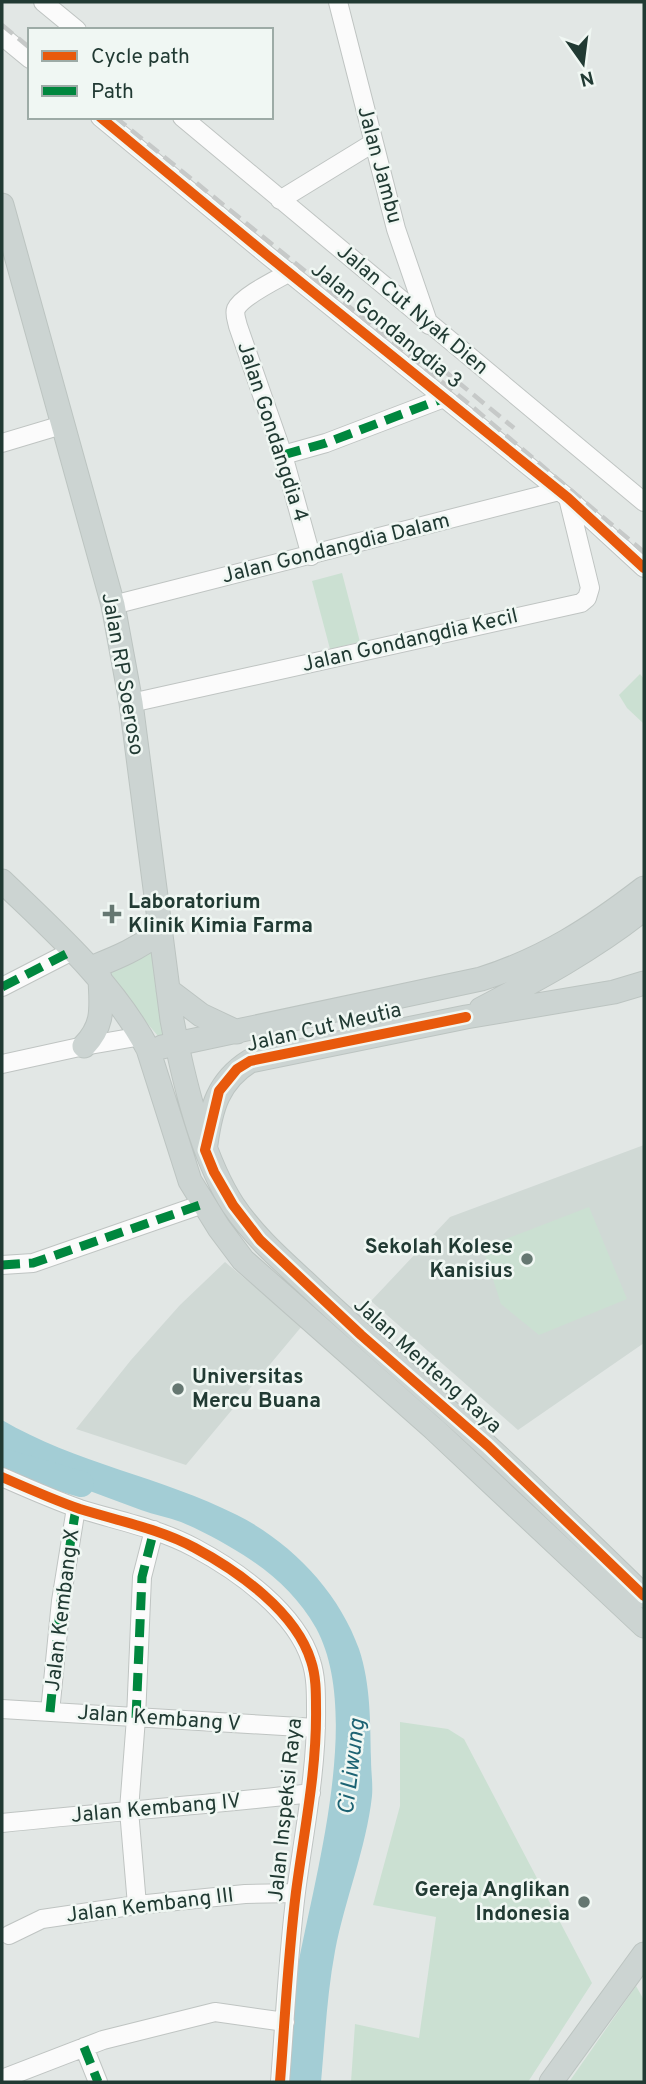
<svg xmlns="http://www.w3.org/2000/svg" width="646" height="2084" viewBox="0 0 646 2084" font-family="Overpass,sans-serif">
	<rect width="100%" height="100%" fill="#e2e7e5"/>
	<path fill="#d0d9d5" d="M644,1145V1343L518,1430L371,1301L450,1217Z
		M225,1262L302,1326L186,1465L76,1429L131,1360L180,1305Z"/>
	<path fill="#cbe0d2" d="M342,573L360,642L330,649L312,581Z
		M640,674L644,679V724L627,708L619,695Z
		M154,944L161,995L164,1043L100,968Z
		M589,1207L627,1299L539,1335L501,1304L483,1248Z
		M400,1722L448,1729L464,1739L592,1983L528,2082H351L355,2024L419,2038L436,1917L373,1905L400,1806Z
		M636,1986L644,2000V2082H569Z"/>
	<path fill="#a3cdd5" d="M2,1420C75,1463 162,1477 237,1515C291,1542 339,1592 359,1649C371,1685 370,1723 371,1759C371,1771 373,1784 372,1796C366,1849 345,1899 335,1951C327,1994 325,2038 321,2082H289C291,2046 290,2007 297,1971C314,1878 363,1714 316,1628C300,1600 278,1578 251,1560C230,1546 205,1532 181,1522C168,1517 154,1515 141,1510C94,1493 48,1475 2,1458Z"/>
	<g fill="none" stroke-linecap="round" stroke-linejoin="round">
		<path stroke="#a3cdd5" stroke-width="26" d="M2,1461L81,1484"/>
		<defs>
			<path id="minor" d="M43,2L77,30
				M338,2L396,229L429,325
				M2,36L30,59
				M100,117L267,255L568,498L644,568
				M182,117L644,502
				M280,200L373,143
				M290,272C278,279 242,296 236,309C234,314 237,321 238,326L283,455L311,556
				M2,443L62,425
				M283,455L326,443L444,398
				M113,605L559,491
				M131,703L581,603L587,598L590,588L568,498
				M2,987L74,950
				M2,1064L84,1046L142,1036
				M2,1265L33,1263L203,1204
				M2,1477C27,1488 54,1500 80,1509C119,1521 160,1529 195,1548C238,1571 296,1612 311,1661C316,1676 316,1692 316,1708C317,1770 304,1831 296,1892C288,1955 285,2019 280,2082
				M2,1709L316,1728
				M50,1712L61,1601L76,1508
				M2,1823C105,1812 208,1805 311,1793
				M137,1905L129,1810L136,1718L142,1577L154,1530
				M9,1935L42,1919L137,1905L245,1894L296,1893
				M84,2047L98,2082
				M2,2079L103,2040L215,2012L285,2022"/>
			<path id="major" d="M2,205L113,605L131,703L172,1020C183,1078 201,1156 233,1205C253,1235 279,1258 305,1282C350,1325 397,1365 443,1406C512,1467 578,1532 644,1596
				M2,881C55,932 113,983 148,1049L190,1181L219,1228L243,1260L434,1429L644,1626
				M91,968C118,957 136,950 160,932
				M168,990L201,1015L237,1032
				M481,1009C538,979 594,949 644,909
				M84,1046C105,1024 101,1007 100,978
				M162,1047L481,979C544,959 592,928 644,888
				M206,1144C211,1108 218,1081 250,1061L466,1017L614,992L644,983
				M551,2082L644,1954"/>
		</defs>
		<use href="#minor" stroke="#bfc4c2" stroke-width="20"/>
		<use href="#major" stroke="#bcc4c1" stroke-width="25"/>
		<use href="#minor" stroke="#fbfbfb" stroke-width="18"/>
		<use href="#major" stroke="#ccd4d2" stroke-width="23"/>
		<path stroke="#c6c9c8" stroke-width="4.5" stroke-dasharray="14 7" stroke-linecap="butt" d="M2,25L30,48
			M115,117L463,399L644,552
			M392,328L514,428"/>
		<path stroke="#00873e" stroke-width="9" stroke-dasharray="18 9" stroke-linecap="butt" d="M283,455L326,443L444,398
			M2,987L74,950
			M2,1265L33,1263L203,1204
			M50,1712L61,1601L76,1508
			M136,1718L142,1577L154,1530
			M84,2047L98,2082"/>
		<defs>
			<path id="cycleway" d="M100,117L267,255L568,498L644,568
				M466,1017L250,1061L237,1069L219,1091L205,1150L214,1172L233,1205L260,1240L361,1335L488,1446L644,1596
				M2,1477C27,1488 54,1500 80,1509C119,1521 160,1529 195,1548C238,1571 296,1612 311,1661C316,1676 316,1692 316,1708C317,1770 304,1831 296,1892C288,1955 285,2019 280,2082"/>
		</defs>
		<use href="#cycleway" stroke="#f0f7f3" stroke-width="15"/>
		<use href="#cycleway" stroke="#e8590c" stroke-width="10"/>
	</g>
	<g fill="#657771" stroke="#f0f7f3" stroke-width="2.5">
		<path d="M108.5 903.5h7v7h7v7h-7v7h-7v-7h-7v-7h7z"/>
		<circle cx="527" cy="1259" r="7"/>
		<circle cx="178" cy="1389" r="7"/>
		<circle cx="584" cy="1902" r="7"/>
	</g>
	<g text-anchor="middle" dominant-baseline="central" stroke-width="5" stroke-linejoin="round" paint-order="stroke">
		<g font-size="21" fill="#213a33" stroke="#f0f7f3">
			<text transform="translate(379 165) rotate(75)">Jalan Jambu</text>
			<text transform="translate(412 310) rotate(40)">Jalan Cut Nyak Dien</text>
			<text transform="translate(386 326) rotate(39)">Jalan Gondangdia 3</text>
			<text transform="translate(272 432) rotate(72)">Jalan Gondangdia 4</text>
			<text transform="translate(336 549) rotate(-14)">Jalan Gondangdia Dalam</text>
			<text transform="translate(410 641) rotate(-13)">Jalan Gondangdia Kecil</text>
			<text transform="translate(122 674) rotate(80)">Jalan RP Soeroso</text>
			<text transform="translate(324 1028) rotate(-13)">Jalan Cut Meutia</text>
			<text transform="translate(427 1366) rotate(42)">Jalan Menteng Raya</text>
			<text transform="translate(63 1610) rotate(-83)">Jalan Kembang X</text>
			<text transform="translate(159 1719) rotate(4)">Jalan Kembang V</text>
			<text transform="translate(156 1809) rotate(-5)">Jalan Kembang IV</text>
			<text transform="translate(286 1810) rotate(-84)">Jalan Inspeksi Raya</text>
			<text transform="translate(150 1906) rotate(-7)">Jalan Kembang III</text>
		</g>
		<g font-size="21" font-weight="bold" fill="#213a33" stroke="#f0f7f3" text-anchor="start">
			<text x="128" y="902">Laboratorium<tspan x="128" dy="24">Klinik Kimia Farma</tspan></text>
			<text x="513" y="1247" text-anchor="end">Sekolah Kolese<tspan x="513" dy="24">Kanisius</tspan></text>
			<text x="192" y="1377">Universitas<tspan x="192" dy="24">Mercu Buana</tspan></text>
			<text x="570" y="1890" text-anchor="end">Gereja Anglikan<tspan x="570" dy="24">Indonesia</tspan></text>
		</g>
		<g font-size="23" font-style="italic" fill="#1d6373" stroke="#f0f7f3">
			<text transform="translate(353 1767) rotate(-83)">Ci Liwung</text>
		</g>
	</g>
	<rect width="646" height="2084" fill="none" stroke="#213a33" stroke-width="7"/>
	<rect x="28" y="28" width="245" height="91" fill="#f0f7f3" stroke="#9daba6" stroke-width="2"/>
	<rect x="42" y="51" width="35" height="10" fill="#e8590c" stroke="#9daba6" stroke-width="2"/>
	<text x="91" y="63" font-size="21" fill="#213a33">Cycle path</text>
	<rect x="42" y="86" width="35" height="10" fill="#00873e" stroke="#9daba6" stroke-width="2"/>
	<text x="91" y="98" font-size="21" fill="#213a33">Path</text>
	<g transform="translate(583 63) rotate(166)" stroke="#f0f7f3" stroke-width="5" paint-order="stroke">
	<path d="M0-5L12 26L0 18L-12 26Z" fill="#213a33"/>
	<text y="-10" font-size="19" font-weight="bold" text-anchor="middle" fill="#213a33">N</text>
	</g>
</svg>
